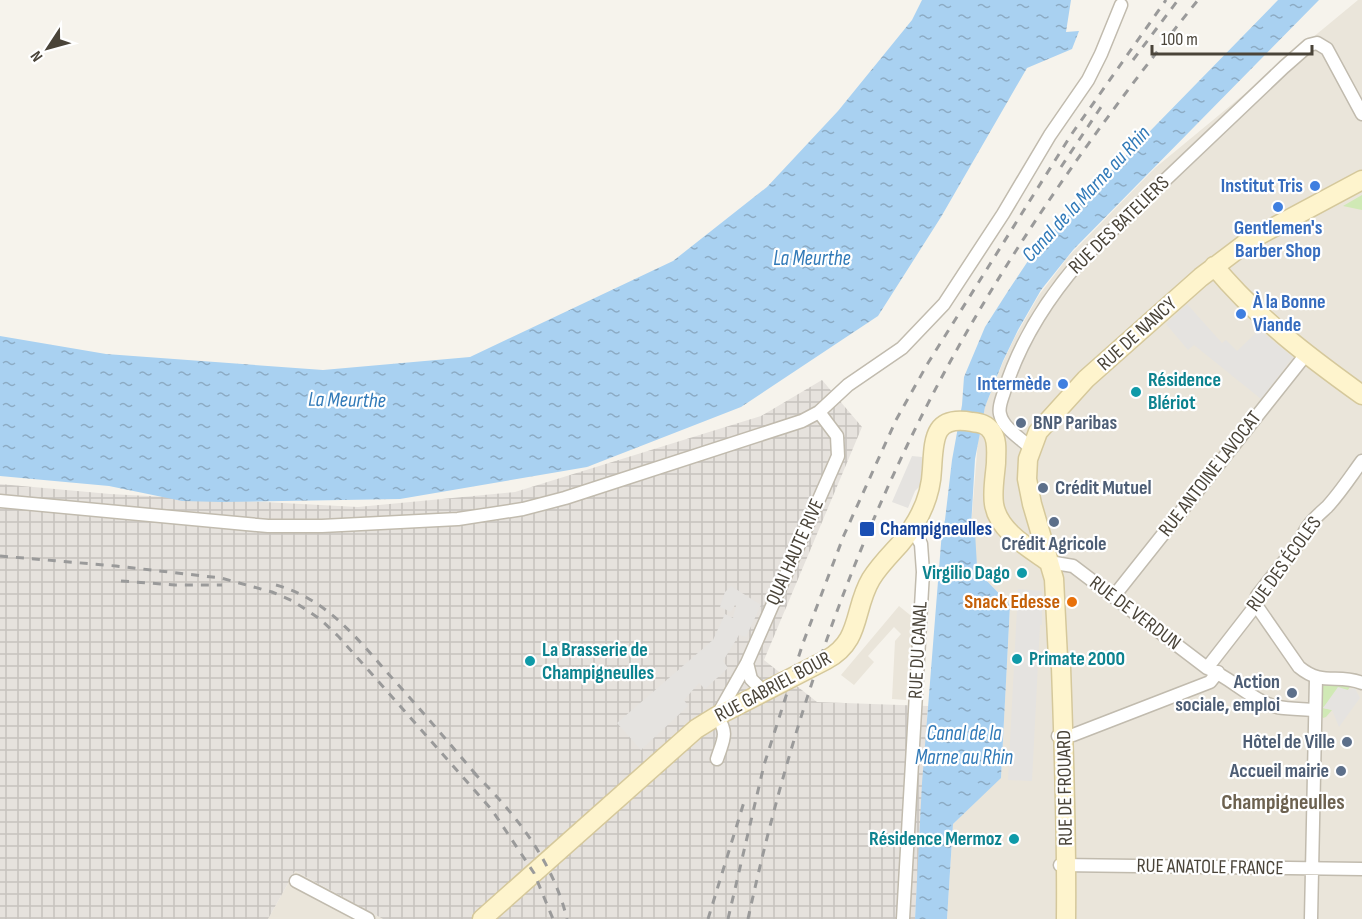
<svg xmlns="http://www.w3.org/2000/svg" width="1362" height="919" viewBox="0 0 1362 919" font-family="'Sofia Sans Condensed',sans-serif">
	<defs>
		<pattern id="industrial-grid" width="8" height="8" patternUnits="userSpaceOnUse" patternTransform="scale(1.5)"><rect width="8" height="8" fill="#e6e2dd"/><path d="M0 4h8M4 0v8" fill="none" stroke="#c7c3be"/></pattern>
		<pattern id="water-ripples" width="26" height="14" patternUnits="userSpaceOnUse" patternTransform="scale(1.5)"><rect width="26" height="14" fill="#a9d1f1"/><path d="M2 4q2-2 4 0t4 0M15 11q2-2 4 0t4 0" fill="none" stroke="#8cabc4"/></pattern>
	</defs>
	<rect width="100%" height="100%" fill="#f6f3ec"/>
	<path fill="#eae5da" d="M1358,0H1362V919H947L953,824L1001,777L1010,605L987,581L977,566L971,527L978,440L985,407L1003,362L1015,337L1039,295L1068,257L1155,168Z
		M899,606L915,619L913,649L909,650L906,700L892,699L895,641L901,634L894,627L868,656L874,662L854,685L841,675Z
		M295,871L383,919H268Z"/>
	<path fill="url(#industrial-grid)" d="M822,380L862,427L764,660L817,702L928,706L915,919H383L295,871L268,919H0V484L110,494L358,507L515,492L761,416Z"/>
	<path fill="#d0e9b5" d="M1362,195V210L1343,206Z
		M1324,684L1351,685L1348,690L1323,708L1332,710L1326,717L1323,718L1320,715L1322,689Z"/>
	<path fill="#e5e3e0" d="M1187,304L1222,343L1226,340L1237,351L1259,330L1293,357L1261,399L1194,345L1188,350L1166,324Z
		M912,456L922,457L923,468L921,485L915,491L908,508L892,502Z
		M731,586L761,605L746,637L739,635L723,661L728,668L705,689L699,683L684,700L688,706L641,750L617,723L713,640L725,614L733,618L736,606L735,605L731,612L720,607L725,592Z
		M1018,589L1042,591V625H1040L1032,781L1008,780Z
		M1338,687L1348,690L1355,688L1360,698L1339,727L1332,710L1323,708Z"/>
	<path fill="url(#water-ripples)" d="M922,0H1071L1066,32L1079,31L1072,49L1027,68L941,217L878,316L741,407L587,467L400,499L221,502L182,501L109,486L0,476V336L106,354L323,370L470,357L673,261L767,187L838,111L912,20Z
		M1278,0H1319L1073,250L1041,290L1018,330L1003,361L985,407L975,459L971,527V531L975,532L977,566L987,581L1010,605L1001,778L953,824L947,919H915L922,783L942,531L945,520L952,460L962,405L964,377L985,327L1010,288L1036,249L1071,212Z"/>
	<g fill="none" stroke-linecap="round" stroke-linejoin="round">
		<defs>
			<path id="street" d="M1031,448C1020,438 1003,428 1000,414C998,407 1002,399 1004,392C1019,343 1047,299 1080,261L1284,67L1309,45L1317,43L1327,49L1362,114
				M0,501L268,526H322L458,519L523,509L565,498L802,421L819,412L848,385L902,348L944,304L1003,214L1050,135L1088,80L1101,54L1121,5
				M1049,562L1073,566L1207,668C1230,677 1254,702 1277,707C1289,709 1303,709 1315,710
				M1114,596L1307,353
				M1256,605L1299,667C1323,687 1337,673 1362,683
				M747,663L751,679L763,691
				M1207,668L1256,605L1257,596L1301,540C1306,525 1316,517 1327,507C1340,493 1351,476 1362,461
				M1058,736L1073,735L1210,682L1218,672
				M717,759C723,740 729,734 717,716L747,663L838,456L837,436L819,412
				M1060,865L1362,869
				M296,881L368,919
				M903,919L923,572L921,544L912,528
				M1311,919L1316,678"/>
			<path id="secondary" d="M1214,266C1256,317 1309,357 1362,395
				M482,919L696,729L717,716L826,660C862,641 853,609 871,579C879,566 890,555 900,544C918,523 931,497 932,469C934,439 933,415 972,422C980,423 987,424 992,432C998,441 996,452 996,463C995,476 992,491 994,504C998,531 1029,548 1049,562
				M1066,919C1067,835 1064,751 1061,667L1058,658L1054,579L1032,504L1027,479L1028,459L1038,432L1086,379L1201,277L1250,240L1362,180"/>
		</defs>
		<use href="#street" stroke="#c1bbae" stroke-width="15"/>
		<use href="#secondary" stroke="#d5c89b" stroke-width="21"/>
		<use href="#street" stroke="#fff" stroke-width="12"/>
		<use href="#secondary" stroke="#fef4cd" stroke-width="18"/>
		<path stroke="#9a9a9a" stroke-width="3" stroke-dasharray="8 8" stroke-linecap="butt" d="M1133,60L1178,0
			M1061,167L1101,107
			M0,556L116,566L221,578L272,592L293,601L320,619L339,637L492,810L534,873L553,919
			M121,581L175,585H222
			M276,585C328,599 359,641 393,679C422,711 450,744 478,777
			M473,772C515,813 553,861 567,919
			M708,919L744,802
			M728,919L764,765L803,643L844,535L896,420L928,363L1071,135L1166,0
			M748,919C789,730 852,544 944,373C1015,241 1104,117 1198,0"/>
	</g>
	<g fill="#3f7fe0" stroke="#fff" stroke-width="2">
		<circle cx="1315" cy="186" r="6"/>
		<circle cx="1278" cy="207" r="6"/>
		<circle cx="1241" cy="314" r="6"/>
		<circle cx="1063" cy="384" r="6"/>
	</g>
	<g fill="#0f9aa8" stroke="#fff" stroke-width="2">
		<circle cx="1136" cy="392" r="6"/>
		<circle cx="1022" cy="573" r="6"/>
		<circle cx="1017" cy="659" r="6"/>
		<circle cx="530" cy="661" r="6"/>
		<circle cx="1014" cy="839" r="6"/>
	</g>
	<g fill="#5c6f8a" stroke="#fff" stroke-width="2">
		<circle cx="1021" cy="423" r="6"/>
		<circle cx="1043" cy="488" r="6"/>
		<circle cx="1054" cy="522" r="6"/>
		<circle cx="1292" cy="693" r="6"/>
		<circle cx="1347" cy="742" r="6"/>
		<circle cx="1341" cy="771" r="6"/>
	</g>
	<rect fill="#1a4fb4" stroke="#fff" stroke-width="2" x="859" y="521" width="16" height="16" rx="3"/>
	<circle fill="#e8710a" stroke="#fff" stroke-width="2" cx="1072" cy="602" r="6"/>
	<g text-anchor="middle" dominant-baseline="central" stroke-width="4.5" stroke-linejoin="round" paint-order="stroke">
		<g font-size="20" font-weight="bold" fill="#366cbe" stroke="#fff" text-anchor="end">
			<text x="1303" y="186">Institut Tris</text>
			<text x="1278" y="228" text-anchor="middle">Gentlemen's<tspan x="1278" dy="23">Barber Shop</tspan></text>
			<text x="1253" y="302" text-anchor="start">À la Bonne<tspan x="1253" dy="23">Viande</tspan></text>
			<text x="1051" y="384">Intermède</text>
		</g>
		<g font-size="20" fill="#4a4439" stroke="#fff">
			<text transform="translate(1119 225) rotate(-44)">RUE DES BATELIERS</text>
			<text transform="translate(1137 334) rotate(-42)">RUE DE NANCY</text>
			<text transform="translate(1210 474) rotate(-52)">RUE ANTOINE LAVOCAT</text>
			<text transform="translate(795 552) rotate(-66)">QUAI HAUTE RIVE</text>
			<text transform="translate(1284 564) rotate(-54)">RUE DES ÉCOLES</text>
			<text transform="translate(1135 613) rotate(37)">RUE DE VERDUN</text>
			<text transform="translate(918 650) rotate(-87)">RUE DU CANAL</text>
			<text transform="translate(773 687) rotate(-28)">RUE GABRIEL BOUR</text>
			<text transform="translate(1065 788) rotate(-91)">RUE DE FROUARD</text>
			<text transform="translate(1210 867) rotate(1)">RUE ANATOLE FRANCE</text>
		</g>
		<g font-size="20" font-weight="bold" fill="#0d838f" stroke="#fff" text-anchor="start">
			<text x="1148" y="380">Résidence<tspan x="1148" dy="23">Blériot</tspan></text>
			<text x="1010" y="573" text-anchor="end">Virgilio Dago</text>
			<text x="542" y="650">La Brasserie de<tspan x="542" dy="23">Champigneulles</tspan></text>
			<text x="1029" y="659">Primate 2000</text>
			<text x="1002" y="839" text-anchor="end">Résidence Mermoz</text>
		</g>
		<g font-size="20" font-weight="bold" fill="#4e5e75" stroke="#fff" text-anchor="end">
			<text x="1033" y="423" text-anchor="start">BNP Paribas</text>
			<text x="1055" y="488" text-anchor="start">Crédit Mutuel</text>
			<text x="1054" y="544" text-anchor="middle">Crédit Agricole</text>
			<text x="1280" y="682">Action<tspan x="1280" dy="23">sociale, emploi</tspan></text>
			<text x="1335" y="742">Hôtel de Ville</text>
			<text x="1329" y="771">Accueil mairie</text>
		</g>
		<g font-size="20" font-weight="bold" fill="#164399" stroke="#fff" text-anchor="start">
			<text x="880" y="529">Champigneulles</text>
		</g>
		<g font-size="20" font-weight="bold" fill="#c56008" stroke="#fff" text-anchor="end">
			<text x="1060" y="602">Snack Edesse</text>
		</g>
		<g font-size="21" font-style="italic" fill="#317ab8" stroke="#fff">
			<text transform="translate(1086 194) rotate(-47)">Canal de la Marne au Rhin</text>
			<text x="812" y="258">La Meurthe</text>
			<text transform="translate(347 400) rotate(1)">La Meurthe</text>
			<text x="964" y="733">Canal de la<tspan x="964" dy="24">Marne au Rhin</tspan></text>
		</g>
		<g font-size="22" font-weight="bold" fill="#6d6250" stroke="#fff">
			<text x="1283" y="802">Champigneulles</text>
		</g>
	</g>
	<g transform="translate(48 48) rotate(234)" stroke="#ffffff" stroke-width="4.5" paint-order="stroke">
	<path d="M0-4.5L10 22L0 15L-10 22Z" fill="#4a4439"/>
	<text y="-9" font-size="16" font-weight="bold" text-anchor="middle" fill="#4a4439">N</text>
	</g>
	<path d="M1152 45v9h160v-9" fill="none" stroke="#4a4439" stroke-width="3"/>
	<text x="1161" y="45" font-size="18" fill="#4a4439" stroke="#ffffff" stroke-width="4.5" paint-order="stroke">100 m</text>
</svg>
